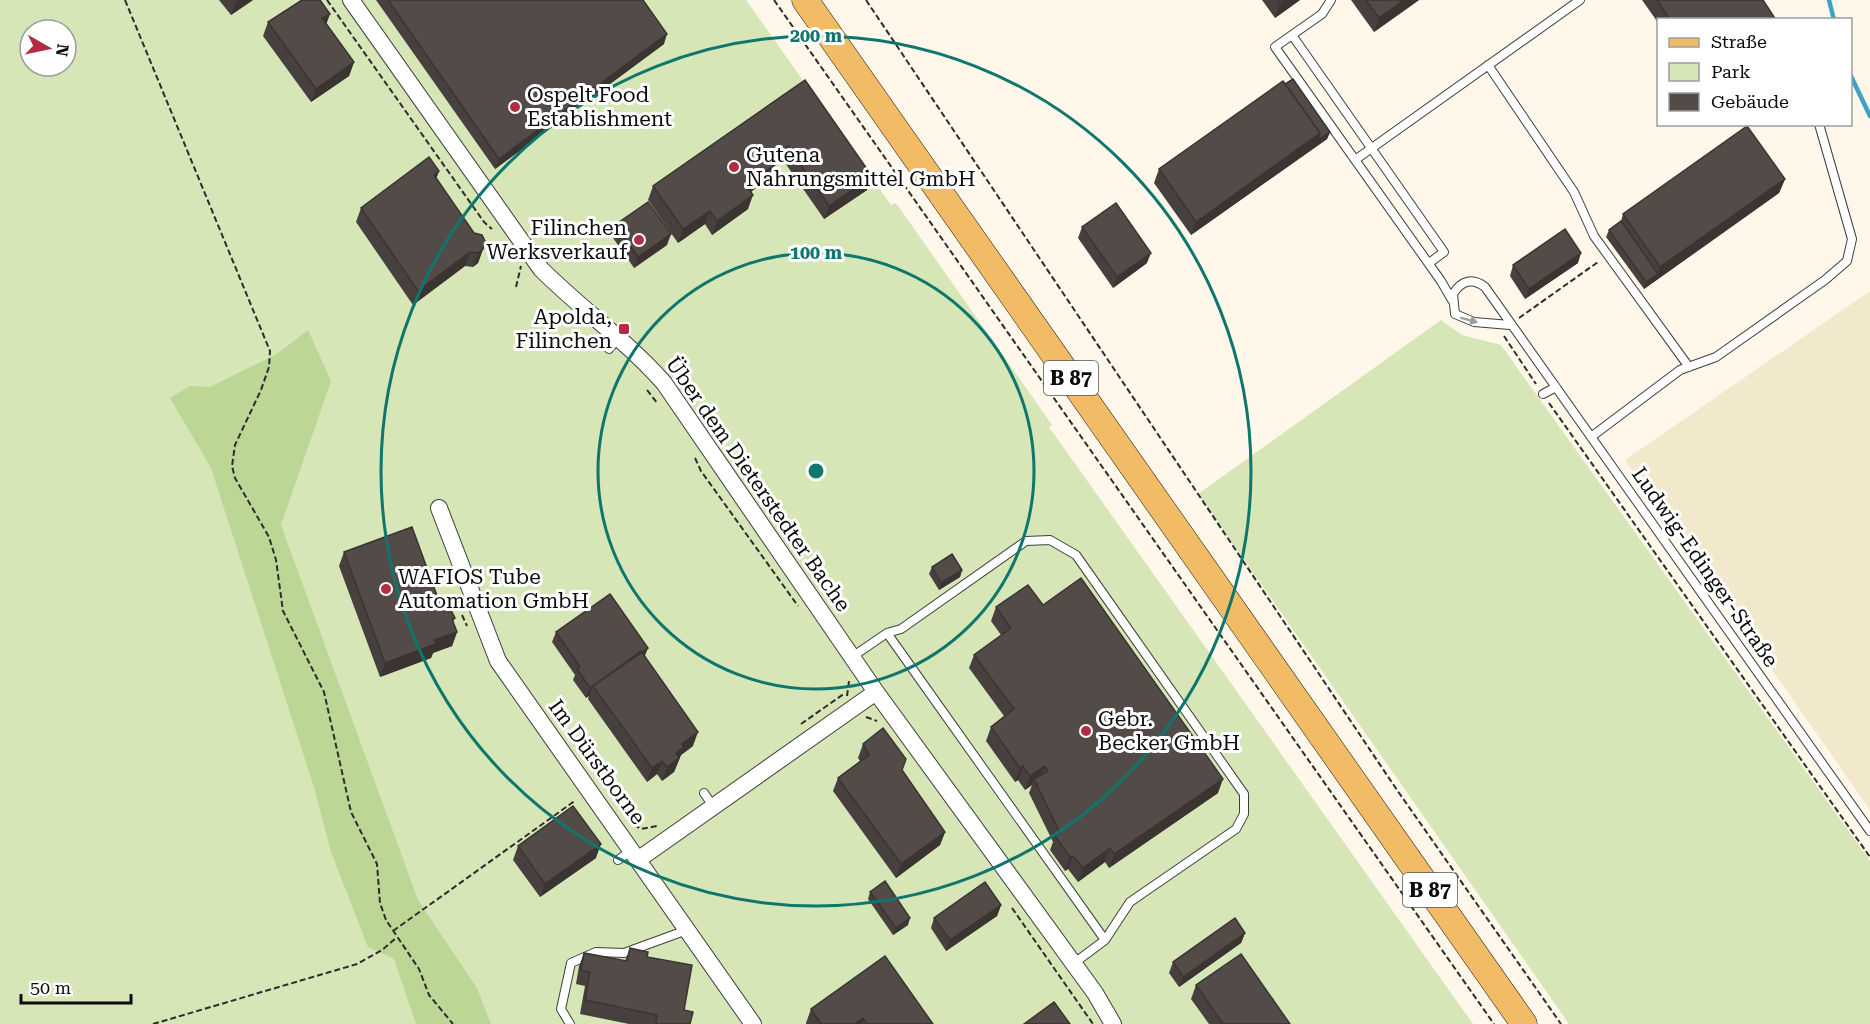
<svg xmlns="http://www.w3.org/2000/svg" width="1870" height="1024" viewBox="0 0 1870 1024" font-family="'Roboto Serif',serif">
	<rect width="100%" height="100%" fill="#fef7ea"/>
	<path fill="#f2e9cc" d="M1870,291V810L1625,460Z"/>
	<path fill="#d6e6b6" fill-rule="evenodd" d="M0,0H746L891,205L896,203L1052,425L1049,427L1473,1024H0ZM30,30H66V66H30Z
		M1441,320L1462,335L1501,345L1870,861V1024H1569L1198,494Z"/>
	<path fill="#bcd696" d="M308,330L331,381L281,525L418,900L477,988L491,1024H416L394,959L368,947L331,852L314,787L211,468L170,398L190,386L210,387L277,354Z"/>
	<g fill="none" stroke-linecap="round" stroke-linejoin="round">
		<path stroke="#3ca3c6" stroke-width="4.5" d="M1829,0L1834,20
			M1850,74L1870,116"/>
		<defs>
			<path id="service" d="M1292,35L1322,14L1331,0
				M1488,65L1574,192L1594,236L1689,367
				M1355,160L1580,0
				M1429,263L1444,252L1292,35L1275,47L1441,281L1452,300
				M1510,325L1474,322L1455,314L1453,294C1461,281 1472,277 1485,287L1870,831
				M609,349L619,337
				M1543,394L1556,387
				M1591,437L1680,370L1716,357L1825,280L1847,261L1852,239L1819,124
				M887,633L901,629L1026,541L1050,540L1076,555L1244,794V814L1236,829L1130,902L1105,940
				M852,657L887,633L1105,940L1073,964
				M704,793L713,806
				M618,860L632,850
				M570,1024L561,1009L571,963L596,952L624,953L687,930"/>
			<path id="minor" d="M351,0L541,269C581,309 627,341 664,383L876,692L1095,993L1113,1024
				M439,508L498,661L753,1024
				M639,859L876,692"/>
			<path id="primary" d="M805,0L1524,1024"/>
		</defs>
		<use href="#service" stroke="#3e3e3e" stroke-width="10"/>
		<use href="#minor" stroke="#3e3e3e" stroke-width="18"/>
		<use href="#primary" stroke="#1c1c1c" stroke-width="27"/>
		<path stroke="#2d2d2d" stroke-width="2" stroke-dasharray="6 3" stroke-linecap="butt" d="M125,0L270,351L269,367L261,390L235,445L232,466L235,478L269,537L276,560L283,611L324,692L351,812L377,864L380,903L386,920L419,969L429,995L453,1024
			M327,0L484,222L492,229
			M774,0L1494,1024
			M866,0L1397,790L1561,1024
			M516,287L521,266
			M1519,318L1598,262
			M1504,336L1536,384
			M647,390L658,404
			M1549,403L1870,857
			M695,458L701,471L798,606
			M462,615L467,626
			M847,696L849,681
			M866,717L877,721
			M801,724L845,693
			M634,825L641,829L657,826
			M1012,908L1093,1024
			M393,931L576,800
			M153,1024L357,964L382,950L396,938"/>
		<use href="#service" stroke="#fff" stroke-width="8"/>
		<use href="#minor" stroke="#fff" stroke-width="16"/>
		<use href="#primary" stroke="#f2bb66" stroke-width="26"/>
	</g>
	<path fill="#47403e" d="M219,0H253L231,15Z
		M376,0H643L664,44L495,169Z
		M1262,0H1300L1275,18Z
		M1351,0H1419L1374,32Z
		M1642,0H1763L1776,20H1659V24Z
		M268,22L326,24L354,62L349,76L311,102L263,36Z
		M805,80L872,176L867,190L824,219L783,160L773,167L768,179L751,192L748,209L712,235L705,224L678,243L648,200L653,186Z
		M1286,84L1330,132L1327,139L1191,235L1154,183L1159,169Z
		M439,171L436,179L483,249L478,263L473,267L465,266L413,305L356,222L361,208Z
		M1785,179L1779,193L1644,289L1606,237L1609,230L1621,221L1623,214Z
		M615,225L667,245L634,268L611,235Z
		M1082,227L1147,263L1113,288L1078,238Z
		M1578,263L1525,299L1510,276L1513,265Z
		M344,552L439,601L455,618L453,622L457,632L452,646L433,653L431,658L380,677L339,566Z
		M932,567L962,570L960,577L939,590L929,574Z
		M1043,605L1218,793L1109,868L1105,862L1078,882L1068,869L1065,871L1050,850L1053,842L1029,793L1032,785L1025,790L1018,780L1015,782L986,741L991,727L1004,716L969,668L974,655L1001,635L991,621L996,607Z
		M556,632L648,648L644,656L693,746L681,755L674,772L662,781L657,774L647,782L588,699L589,696L586,698L573,680L575,675L552,642Z
		M863,744L902,770L945,832L940,845L896,878L833,791L838,778L860,761L858,758Z
		M518,846L596,858L540,897L513,860Z
		M870,892L908,925L893,935L868,899Z
		M1001,905L997,916L946,951L931,928L934,918Z
		M1245,933L1241,943L1179,987L1169,973L1173,962Z
		M630,948L647,957L684,1010L690,1024H629L580,1014L585,986L576,984L579,966L584,953L625,961Z
		M1196,985L1290,1024H1209L1191,999Z
		M811,1009L933,1024H806V1023Z"/>
	<path fill="#3a3432" d="M238,0H253L231,15L236,2Z
		M1286,0H1300L1275,18L1280,4Z
		M1404,0H1419L1374,32L1379,18Z
		M330,14L325,28L322,18Z
		M667,34L664,44L495,169L499,159Z
		M354,62L349,76L311,102L316,89Z
		M1330,132L1327,139L1191,235L1196,222L1320,133Z
		M788,146L783,160L773,167L768,179L741,198L746,185L769,159Z
		M439,171L434,184V175Z
		M872,176L867,190L824,219L829,206Z
		M1785,179L1779,193L1644,289L1646,282L1658,274L1660,267Z
		M753,195L748,209L712,235L717,221Z
		M710,211L705,224L678,243L683,229Z
		M671,234L667,245L634,268L638,257Z
		M483,249L478,263L473,267L478,253Z
		M470,252L465,266L413,305L418,291Z
		M1151,253L1147,263L1113,288L1117,277Z
		M1581,253L1578,263L1525,299L1529,289Z
		M962,570L960,577L939,590L941,583Z
		M457,632L452,646L433,653L431,658L380,677L385,663L434,640Z
		M648,648L644,658L593,686Z
		M593,686L589,696L586,698L590,688Z
		M698,732L693,746L681,755L674,772L662,781L667,767L682,744Z
		M662,761L657,774L647,782L652,768Z
		M1023,766L1018,780L1015,782L1020,768Z
		M1045,766L1040,779H1034L1032,785L1025,790L1030,776Z
		M1223,779L1218,793L1109,868L1114,854Z
		M945,832L940,845L896,878L901,864Z
		M601,844L596,858L540,897L545,884Z
		M1110,848L1105,862L1078,882L1083,868Z
		M1073,856L1068,869L1065,871L1070,857Z
		M1001,905L997,916L946,951L950,940Z
		M910,918L908,925L893,935L896,928Z
		M1245,933L1241,943L1179,987L1183,977Z
		M863,1018L861,1024H855Z"/>
	<path fill="#534b48" stroke="#3a3432" stroke-width="1.5" d="M302,0H320L330,14L322,18L354,62L316,89L268,22Z
		M388,0H643L667,34L499,159Z
		M1277,0H1286L1280,4Z
		M1366,0H1404L1379,18Z
		M1657,0H1763L1776,20H1670Z
		M1293,79L1330,132L1318,140L1320,133L1285,84Z
		M805,80L872,176L829,206L788,146L769,159L773,166L746,185L753,195L717,221L710,211L683,229L653,186Z
		M1283,81L1320,133L1196,222L1159,169Z
		M1747,126L1785,179L1660,267L1623,214Z
		M429,157L439,171L434,175L474,233L482,235L485,241L483,249L478,253L470,252L418,291L361,208Z
		M648,202L671,234L638,257L615,225Z
		M1116,203L1151,253L1117,277L1082,227Z
		M1621,221L1658,274L1646,282L1609,230Z
		M1565,229L1581,253L1529,289L1513,265Z
		M412,527L439,601L445,598L455,618L452,619L457,632L434,640L436,644L385,663L344,552Z
		M952,554L962,570L941,583L932,567Z
		M1081,578L1223,779L1114,854L1110,848L1083,868L1073,856L1070,857L1055,836L1060,833L1034,779L1048,771L1045,766L1030,776L1023,766L1020,768L991,727L1014,709L974,655L1011,628L996,607L1028,585L1043,605Z
		M610,594L648,648L590,688L577,669L580,667L556,632Z
		M641,651L698,732L682,744L684,747L676,753L679,758L667,767L662,761L652,768L593,686Z
		M883,728L906,759L902,770L945,832L901,864L838,778L869,755L863,744Z
		M573,806L601,844L545,884L518,846Z
		M885,881L910,918L896,928L870,892Z
		M985,882L1001,905L950,940L934,918Z
		M1235,918L1245,933L1183,977L1173,962Z
		M630,948L648,952L647,957L692,965L684,1010L693,1012L690,1024H656L657,1015L585,1000L590,972L581,970L584,953L627,961Z
		M1241,954L1290,1024H1223L1196,985Z
		M885,956L933,1024H867L863,1018L855,1024H821L811,1009Z
		M1054,1002L1070,1024H1024Z"/>
	<defs><path id="oneway-solid" d="M-6-.8H1V-3.2L6.5 0L1 3.2V.8H-6Z" transform="scale(1.5)"/></defs>
	<use fill="#9d9d9d" href="#oneway-solid" transform="translate(1469 320) rotate(15)"/>
	<g fill="none" stroke="#0f766e" stroke-width="3">
		<circle cx="816" cy="471" r="218"/>
		<circle cx="816" cy="471" r="435"/>
	</g>
	<g fill="#b32b45" stroke="#fff" stroke-width="2">
		<circle cx="515" cy="107" r="6"/>
		<circle cx="734" cy="167" r="6"/>
		<circle cx="639" cy="240" r="6"/>
		<rect x="618" y="323" width="12" height="12" rx="3"/>
		<circle cx="386" cy="589" r="6"/>
		<circle cx="1086" cy="731" r="6"/>
	</g>
	<g text-anchor="middle" dominant-baseline="central" stroke-width="6" stroke-linejoin="round" paint-order="stroke">
		<g fill="#fff" stroke="#545454" stroke-width="1.5">
			<rect x="1044" y="361" width="54" height="34" rx="4.5"/>
			<rect x="1403" y="873" width="54" height="34" rx="4.5"/>
		</g>
		<g font-size="20" font-weight="bold" fill="#0b0b0b">
			<text x="1071" y="378">B 87</text>
			<text x="1430" y="890">B 87</text>
		</g>
		<g font-size="21" fill="#0b0b0b" stroke="#fff" text-anchor="start">
			<text x="527" y="95">Ospelt Food<tspan x="527" dy="24">Establishment</tspan></text>
			<text x="746" y="155">Gutena<tspan x="746" dy="24">Nahrungsmittel GmbH</tspan></text>
			<text x="627" y="228" text-anchor="end">Filinchen<tspan x="627" dy="24">Werksverkauf</tspan></text>
			<text x="612" y="317" text-anchor="end">Apolda,<tspan x="612" dy="24">Filinchen</tspan></text>
			<text x="398" y="577">WAFIOS Tube<tspan x="398" dy="24">Automation GmbH</tspan></text>
			<text x="1098" y="719">Gebr.<tspan x="1098" dy="24">Becker GmbH</tspan></text>
		</g>
		<g font-size="21" fill="#0b0b0b" stroke="#fff">
			<text transform="translate(758 484) rotate(55)">Über dem Dieterstedter Bache</text>
			<text transform="translate(1705 567) rotate(55)">Ludwig-Edinger-Straße</text>
			<text transform="translate(597 762) rotate(54)">Im Dürstborne</text>
		</g>
	</g>
	<circle cx="816" cy="471" r="9" fill="#0f766e" stroke="#fff" stroke-width="3"/>
	<g font-size="18" text-anchor="middle" font-weight="bold" fill="#0f766e" stroke="#fff" stroke-width="6" stroke-linejoin="round" paint-order="stroke">
		<text x="816" y="42">200 m</text>
		<text x="816" y="259">100 m</text>
	</g>
	<rect x="1657" y="18" width="195" height="108" fill="#ffffff" stroke="#9d9d9d" stroke-width="1.5"/>
	<rect x="1669" y="38" width="30" height="9" fill="#f2bb66" stroke="#9d9d9d" stroke-width="1.5"/>
	<text x="1711" y="48" font-size="18" fill="#0b0b0b">Straße</text>
	<rect x="1669" y="63" width="30" height="18" fill="#d6e6b6" stroke="#9d9d9d" stroke-width="1.5"/>
	<text x="1711" y="78" font-size="18" fill="#0b0b0b">Park</text>
	<rect x="1669" y="93" width="30" height="18" fill="#534b48" stroke="#9d9d9d" stroke-width="1.5"/>
	<text x="1711" y="108" font-size="18" fill="#0b0b0b">Gebäude</text>
	<g transform="translate(48 48) rotate(99)"><circle r="28" fill="#ffffff" stroke="#9d9d9d" stroke-width="1.5"/>
	<path d="M0-4.5L10 22L0 15L-10 22Z" fill="#b32b45"/>
	<text y="-9" font-size="16" font-weight="bold" text-anchor="middle" fill="#0b0b0b">N</text>
	</g>
	<path d="M21 994v9h110v-9" fill="none" stroke="#0b0b0b" stroke-width="3"/>
	<text x="30" y="994" font-size="18" fill="#0b0b0b" stroke="#ffffff" stroke-width="4.5" paint-order="stroke">50 m</text>
</svg>
